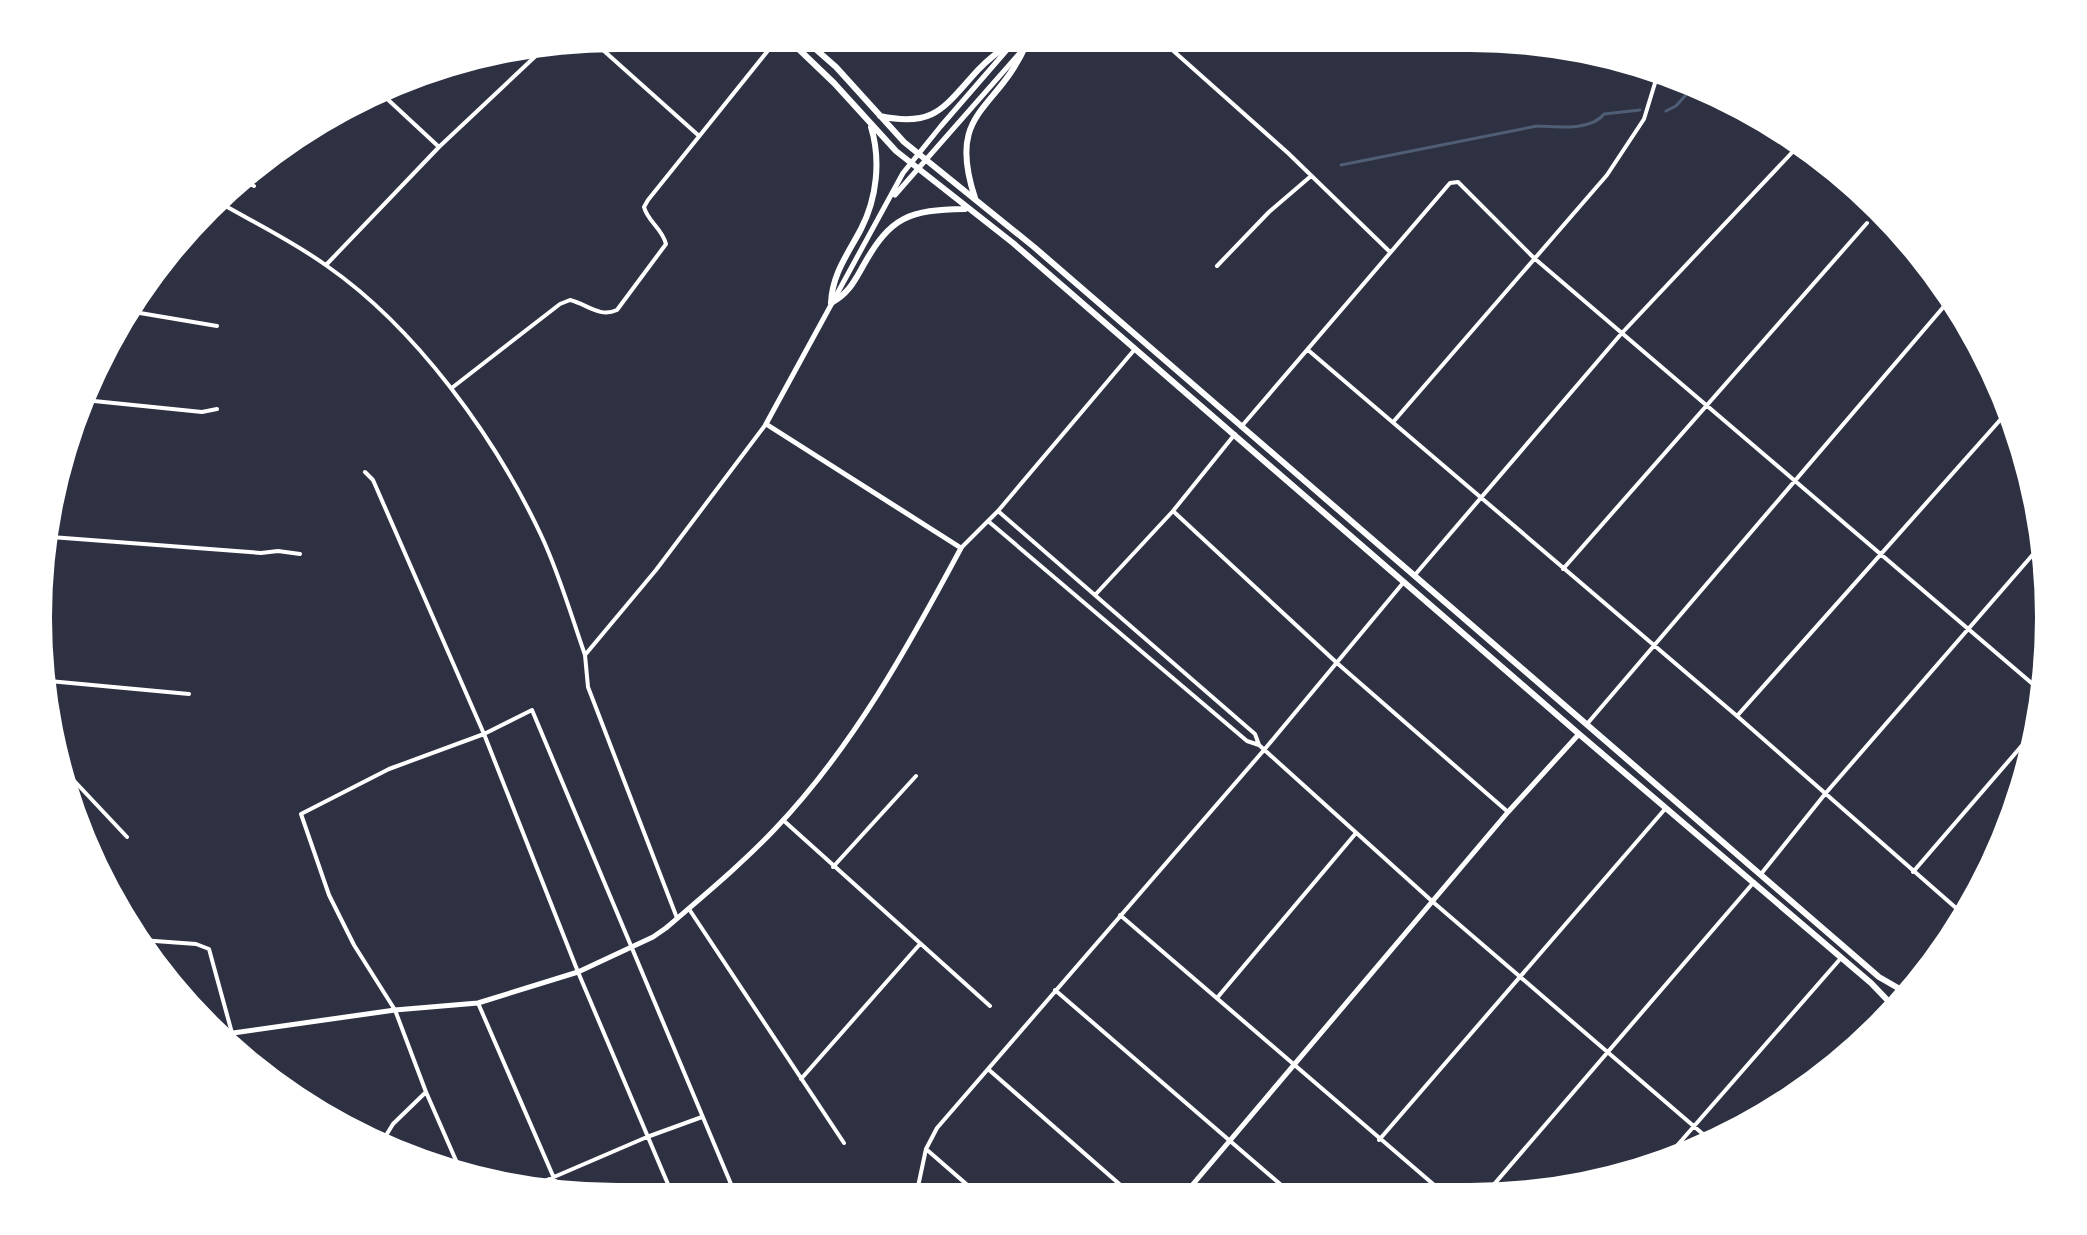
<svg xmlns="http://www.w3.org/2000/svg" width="2087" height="1235" viewBox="0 0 2087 1235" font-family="'PT Serif',serif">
	<rect width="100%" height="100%" fill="#2d3142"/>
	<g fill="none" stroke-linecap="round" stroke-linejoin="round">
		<path stroke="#4f5d75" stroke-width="3" d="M1714,97L1721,105L1725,103
			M1666,111L1676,106L1693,87
			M1341,165L1537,126C1556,127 1591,131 1604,114L1640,110"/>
		<path stroke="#fff" stroke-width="4" d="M1160,39L1288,153L1390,252
			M594,42L698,135
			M383,95L439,147
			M243,181L254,186
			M222,204C257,224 294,242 327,266C416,328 495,437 541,535C559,573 571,615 585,655
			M326,265L439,147L541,51
			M1217,266L1269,212L1311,176
			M128,311L217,326
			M1308,350L1737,716L1964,915
			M453,387L560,304L570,300C587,304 599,318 617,310L666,244C662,228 648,222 644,207L648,200L778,38
			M84,400L202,412L217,409
			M1394,421L1607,175L1644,119L1659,70
			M1241,427L1450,183L1458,182L1534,258L2042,692
			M365,472L373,480L484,734L578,972L673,1196
			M998,511L1255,734L1259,745L1433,902L1711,1141
			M1173,511L1337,663L1508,812
			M988,521L1247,741L1259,745
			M51,537L261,553L278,551L300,554
			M961,548L998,511L1135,349
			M1563,569L1867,223
			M1414,576L1621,334L1801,143
			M1095,595L1173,511L1235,434
			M49,681L189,694
			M1737,716L2009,410
			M1587,724L1952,297
			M63,769L127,837
			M783,820L990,1006
			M833,867L916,776
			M1913,872L2038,727
			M1761,874L1825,794L2042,544
			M689,909L844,1143
			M1120,915L1447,1196
			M677,918L588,687L585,655L656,570L766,424
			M141,940L196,944L209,949L232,1033
			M1055,990L1294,1196
			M1217,998L1356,833
			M478,1003L560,1192
			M988,1069L1133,1196
			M801,1079L920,944
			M1379,1140L1665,809
			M382,1142L393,1124L426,1092
			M926,1149L980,1196
			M1661,1164L1841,958
			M461,1172L426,1092L395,1010L354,945L329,895L301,814L389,769L484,734L532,710L736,1196
			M533,1186L647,1137L702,1117
			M916,1196L926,1149L937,1128L1264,750L1403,583
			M1484,1196L1754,882"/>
		<path stroke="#fff" stroke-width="5" d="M895,195L1032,39
			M226,1034L395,1010L478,1003L578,972L653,937L666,928C703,896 742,864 775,829C853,747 908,647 961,548L766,424L903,173L941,126L1013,43
			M1183,1196L1508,812L1579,734"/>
		<path stroke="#fff" stroke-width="6" d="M787,38L834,83L896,151L1013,243L1579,734L1871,983L1893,1006
			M803,38L836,67L904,142L1034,247L1879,977L1905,992
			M880,116C935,128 944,107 978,70C990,57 1003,48 1017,39
			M975,198C946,110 996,113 1026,45
			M831,303C832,274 848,254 861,229C877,198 881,160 871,127
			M831,303C848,294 854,282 863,266C891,216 909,210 965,209"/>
	</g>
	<path d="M0 0H2087V1235H0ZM617 52H1470A565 565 0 0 1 2035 617V618A565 565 0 0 1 1470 1183H617A565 565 0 0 1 52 618V617A565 565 0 0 1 617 52Z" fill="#fff" fill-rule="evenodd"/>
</svg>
